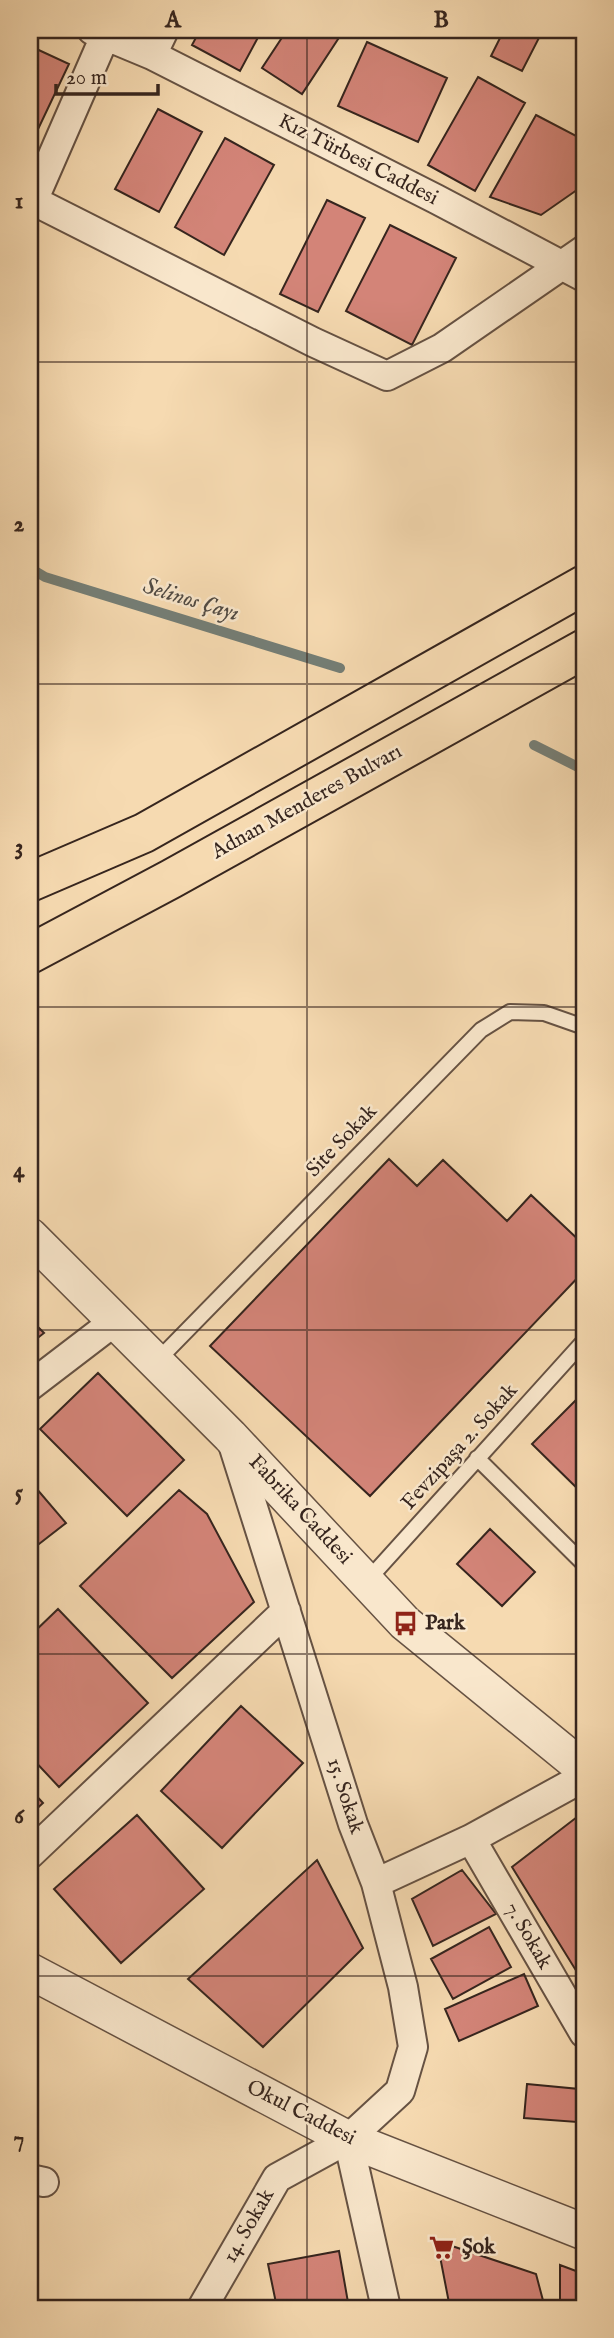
<svg xmlns="http://www.w3.org/2000/svg" width="614" height="2338" viewBox="0 0 614 2338" font-family="'IM FELL English',serif">
	<rect width="100%" height="100%" fill="#f6dab1"/>
	<filter id="stains"><feTurbulence type="fractalNoise" baseFrequency=".00286" numOctaves="4"/><feColorMatrix values="0 0 0 0 .2 0 0 0 0 .09 0 0 0 0 .02 0 0 0 .5 -.17"/></filter>
	<radialGradient id="worn" r=".72"><stop offset=".6" stop-color="#630" stop-opacity="0"/><stop offset="1" stop-color="#630" stop-opacity=".3"/></radialGradient>
	<g fill="none" stroke-linecap="round" stroke-linejoin="round">
		<path stroke="#747e76" stroke-width="10" d="M30,568L45,577L340,668
			M534,745L584,770"/>
	</g>
	<path fill="#d38478" stroke="#36251e" stroke-width="2" d="M200,30H262L240,71L192,45Z
		M287,30H344L302,94L262,68Z
		M504,30H543L522,71L491,56Z
		M367,42L447,78L418,142L338,106Z
		M30,46L69,64L30,146Z
		M478,77L525,103L475,191L428,165Z
		M158,109L202,132L159,212L115,189Z
		M536,115L584,140V185L541,215L490,197Z
		M225,138L274,165L224,255L175,227Z
		M327,200L365,218L318,312L280,294Z
		M390,225L456,258L412,345L346,311Z
		M389,1159L417,1186L443,1160L507,1221L531,1195L584,1245V1271L370,1496L210,1346Z
		M30,1319L44,1333L30,1344Z
		M98,1373L184,1460L127,1516L40,1429Z
		M584,1392V1495L532,1444Z
		M30,1481L66,1523L30,1551Z
		M179,1490L207,1514L254,1602L172,1678L80,1586Z
		M490,1529L535,1572L502,1606L457,1564Z
		M58,1609L148,1703L59,1787L30,1756V1636Z
		M241,1706L303,1763L222,1848L161,1791Z
		M30,1789L43,1803L30,1815Z
		M137,1815L204,1889L121,1963L54,1889Z
		M577,1817L584,1824V1973L580,1977L512,1867Z
		M317,1860L363,1948L263,2047L188,1979Z
		M462,1870L496,1914L433,1946L412,1899Z
		M489,1927L511,1967L453,1999L431,1959Z
		M524,1974L538,2006L459,2041L445,2009Z
		M527,2084L579,2089L577,2122L524,2118Z
		M437,2241L536,2274L545,2308H450Z
		M339,2251L349,2308H277L268,2264Z
		M560,2265L584,2274V2308L560,2307Z"/>
	<g fill="none" stroke-linecap="round" stroke-linejoin="round">
		<defs>
			<path id="service" d="M156,1362L481,1030L510,1012L544,1013L584,1027
				M477,1458L584,1564
				M367,1581L584,1341"/>
			<path id="minor" d="M92,30L152,55L436,199L584,277
				M152,55L164,30
				M30,199L313,342L387,376L442,348L584,250
				M33,201L105,36
				M30,1386L115,1321
				M471,1839L584,2033
				M30,1854L286,1611
				M376,1883L471,1839L584,1777
				M348,2139L386,2308
				M30,2179L44,2182
				M202,2308L277,2178L348,2139L400,2091L413,2047L403,1987L376,1883L353,1824L231,1438"/>
			<path id="tertiary" d="M30,1236L230,1436L405,1623L584,1769
				M30,1971L348,2139L584,2232"/>
			<path id="primary" d="M30,882L144,833L584,585
				M30,954L171,879L584,649"/>
		</defs>
		<use href="#service" stroke="#665243" stroke-width="18"/>
		<use href="#minor" stroke="#665243" stroke-width="32"/>
		<use href="#tertiary" stroke="#665243" stroke-width="38"/>
		<use href="#primary" stroke="#36251e" stroke-width="42"/>
		<use href="#service" stroke="#f9e7cc" stroke-width="14"/>
		<use href="#minor" stroke="#f9e7cc" stroke-width="28"/>
		<use href="#tertiary" stroke="#f9e7cc" stroke-width="35"/>
		<use href="#primary" stroke="#f6dab1" stroke-width="38"/>
	</g>
	<path fill="none" stroke="#36251e" stroke-width="2" stroke-opacity="0.55" d="M307,30V2308M30,362H584M30,684H584M30,1007H584M30,1330H584M30,1654H584M30,1976H584"/>
	<defs>
		<symbol id="bus-bare" viewBox="-9 -9 18 18"><path d="M-5-6H5V4H4V6H2V4H-2V6H-4V4H-5ZM-3.5-4V0h7V-4ZM-3.5 1.2v1.5H-2V1.2ZM2 1.2v1.5H3.5V1.2Z" fill="#8f2418" stroke="#f9e7cc" stroke-width="2.5" paint-order="stroke"/></symbol>
		<symbol id="supermarket-bare" viewBox="-9 -9 18 18"><path d="M-6-5.5h2.5l.6 2H6L4.5 2H-2.5L-4.4-4H-6ZM-1.5 3.2a1.3 1.3 0 1 0 .1 0ZM3 3.2a1.3 1.3 0 1 0 .1 0Z" fill="#8f2418" stroke="#f9e7cc" stroke-width="2.5" paint-order="stroke"/></symbol>
	</defs>
	<g fill-rule="evenodd">
		<use href="#bus-bare" x="388" y="1606" width="35" height="35"/>
		<use href="#supermarket-bare" x="424" y="2230" width="35" height="35"/>
	</g>
	<g text-anchor="middle" dominant-baseline="central" stroke-width="5" stroke-linejoin="round" paint-order="stroke">
		<g font-size="21" fill="#36251e" stroke="#f9e7cc">
			<text transform="translate(358 160) rotate(27)">Kız Türbesi Caddesi</text>
			<text transform="translate(307 802) rotate(-29)">Adnan Menderes Bulvarı</text>
			<text transform="translate(342 1141) rotate(-46)">Site Sokak</text>
			<text transform="translate(460 1447) rotate(-48)">Fevzipaşa 2. Sokak</text>
			<text transform="translate(300 1510) rotate(47)">Fabrika Caddesi</text>
			<text transform="translate(345 1796) rotate(72)">15. Sokak</text>
			<text transform="translate(528 1936) rotate(60)">7. Sokak</text>
			<text transform="translate(301 2113) rotate(27)">Okul Caddesi</text>
			<text transform="translate(249 2226) rotate(-60)">14. Sokak</text>
		</g>
		<g font-size="21" font-weight="bold" fill="#36251e" stroke="#f9e7cc" text-anchor="start">
			<text x="425" y="1623">Park</text>
			<text x="462" y="2247">Şok</text>
		</g>
		<g font-size="23" font-style="italic" fill="#504a43" stroke="#f9e7cc">
			<text transform="translate(191 600) rotate(17)">Selinos Çayı</text>
		</g>
	</g>
	<rect width="614" height="2338" fill="none" stroke="#f6dab1" stroke-width="77"/>
	<path d="M56 84v10h102v-10" fill="none" stroke="#36251e" stroke-width="3.5"/>
	<text x="66" y="84" font-size="21" fill="#36251e" stroke="#f9e7cc" stroke-width="5" paint-order="stroke">20 m</text>
	<rect x="38" y="38" width="538" height="2262" fill="none" stroke="#36251e" stroke-width="2.5"/>
	<g font-size="23" text-anchor="middle" font-weight="bold" fill="#36251e">
		<text x="173" y="27">A</text>
		<text x="441" y="27">B</text>
		<text x="19" y="208">1</text>
		<text x="19" y="531">2</text>
		<text x="19" y="854">3</text>
		<text x="19" y="1177">4</text>
		<text x="19" y="1500">5</text>
		<text x="19" y="1823">6</text>
		<text x="19" y="2146">7</text>
	</g>
	<rect width="100%" height="100%" filter="url(#stains)"/>
	<rect width="100%" height="100%" fill="url(#worn)"/>
</svg>
